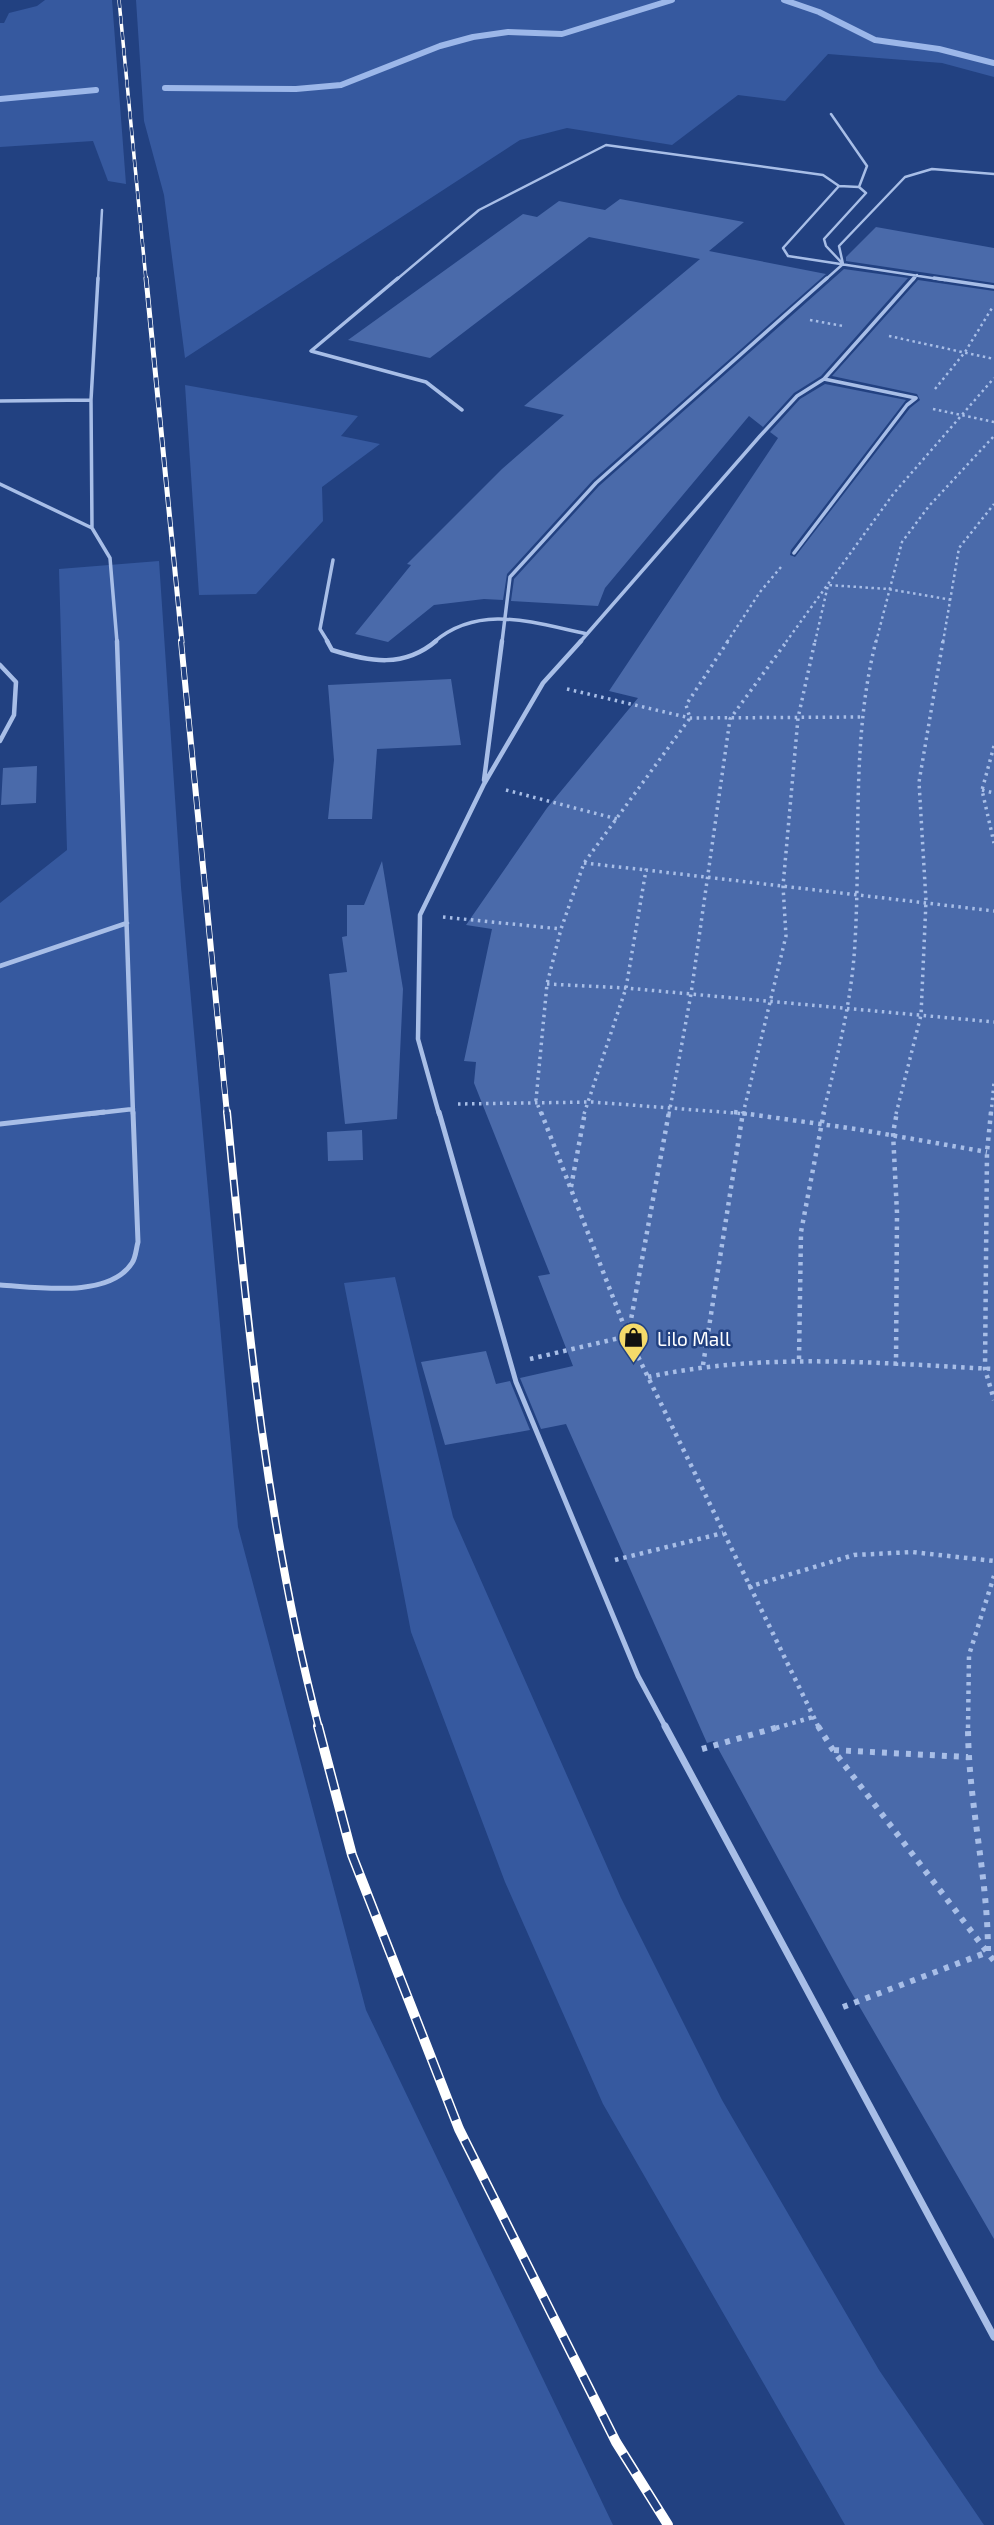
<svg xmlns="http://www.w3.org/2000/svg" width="994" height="2525" viewBox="0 0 994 2525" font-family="'Exo 2',sans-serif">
	<rect width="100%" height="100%" fill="#224181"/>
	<path fill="#36599f" d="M45,0H112L126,184L108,181L93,141L0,147V23H4L9,13L37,6Z
		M136,0H994V77L942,63L828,54L785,101L738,95L672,145L567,128L520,140L185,358L164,195L144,121Z
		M185,385L358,416L341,436L380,444L322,487L323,521L256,594L199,595Z
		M159,561L181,887L238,1527L366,2010L613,2525H0V903L67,850L59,569Z
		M395,1277L453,1517L621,1898L722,2100L879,2370L984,2525H845L603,2104L505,1882L411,1632L344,1283Z"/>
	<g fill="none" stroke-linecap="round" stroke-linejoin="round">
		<path stroke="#9cb7e9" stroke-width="6" d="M784,0L819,12L875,40L939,49L994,63
			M165,88L296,89L341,85L440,46L473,37L508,32L562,34L672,0
			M0,99L96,90"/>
	</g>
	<path fill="#4a6aaa" d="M620,199L744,222L709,251L826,274L593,480L507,574L503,600L484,599L434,605L388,642L355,634L411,565L407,564L502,469L564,415L524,406L700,259L589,237L430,358L348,340L523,214L537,217L559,201L605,210Z
		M876,227L994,248V283L846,261V257Z
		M844,269L908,278L821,376L794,393L763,427L749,416L605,588L598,606L511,601L514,579L599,486Z
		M918,280L994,291V2239L847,1985L714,1741L707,1743L566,1424L541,1429L520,1378L573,1366L538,1276L550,1274L474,1083L476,1062L464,1061L492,929L466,925L547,808L638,698L609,691L778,438L770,432L800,399L825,384L906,400L791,550L790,555L795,557L910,408L920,400L917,394L832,376Z
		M451,679L461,745L377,749L372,819H328L334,760L328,685Z
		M37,766L36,803L1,805L3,768Z
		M382,861L403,989L397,1119L345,1124L329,974L347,972L342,937L347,936V905H364Z
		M362,1130L363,1160L328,1161L327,1132Z
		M486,1351L496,1384L510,1381L530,1430L445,1445L421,1362Z"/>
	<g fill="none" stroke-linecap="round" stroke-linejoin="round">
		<path stroke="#a8bee7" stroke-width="2.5" stroke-dasharray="2.5 3.5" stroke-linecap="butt" d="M810,320L843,326
			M889,336L994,359
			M935,389L965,352L992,308
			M933,409L994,422
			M727,642L760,592L781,567
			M786,642L894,493L994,378
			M815,642L828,585L888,589L952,600
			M876,642L902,542L929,506L994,436
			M943,642L959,548L994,504"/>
		<path stroke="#a8bee7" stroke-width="3.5" stroke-dasharray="2.5 4.5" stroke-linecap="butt" d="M567,689L690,718L864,717
			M994,746L982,790L994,843
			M506,790L617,819
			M982,790L994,793
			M584,863L646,870
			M443,917L561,929
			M547,984L626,988L994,1022
			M458,1104L592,1102L748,1114
			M541,1114L536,1100L547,984L561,929L584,863L690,718L686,705L728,641
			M584,1114L626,988L646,870L994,911
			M669,1114L691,994L730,719L787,641
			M743,1114L786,936L783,886L798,718L815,641
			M823,1114C837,1057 852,1001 855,942C861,841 851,739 876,641
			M896,1114L921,1015L926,901L919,782L943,641
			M991,1114L994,1083"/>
		<path stroke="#a8bee7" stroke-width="4.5" stroke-dasharray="3.5 5" stroke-linecap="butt" d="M541,1112L628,1336L819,1728
			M734,1112L856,1129L987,1152
			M991,1112L987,1152L985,1369L994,1400
			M571,1187L585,1112
			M530,1359L628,1336L669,1112
			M799,1359L801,1232L824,1112
			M703,1365L743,1112
			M896,1366L897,1213L893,1133L897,1112
			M648,1377C764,1352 876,1363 994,1369
			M615,1560L723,1533
			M748,1587L854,1555L912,1552L994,1561
			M776,1728L813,1717
			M968,1728L969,1655L994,1576"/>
		<path stroke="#a8bee7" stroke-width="6" stroke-dasharray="5 7" stroke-linecap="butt" d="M818,1726L833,1750L994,1961
			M702,1749L782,1726
			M834,1750L968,1757
			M843,2007L988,1952C988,1876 968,1802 968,1726"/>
		<path stroke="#a8bee7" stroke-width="2.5" d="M831,114L867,166L859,187
			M839,186L859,187L866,193L824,239L826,246L843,264
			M843,264L839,246L905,177L932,169L994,174
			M98,280L102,210
			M396,280L479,210L606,145L823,175L839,186L783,248L788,256L945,280
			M825,280L843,264
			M913,280L917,275"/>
		<path stroke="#a8bee7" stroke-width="3.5" d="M398,278L311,351L426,382L462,410
			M934,278L994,287
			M0,401L91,400
			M0,484L92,528L110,558L117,642
			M92,528L91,400L98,278
			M794,553L907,405L916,398L824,379
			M328,642L320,629L333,560
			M434,642C480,603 534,623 587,634
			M502,642L510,577L596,483L827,278
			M580,642L760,436L797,396L824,379L914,278"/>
		<path stroke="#a8bee7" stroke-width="4.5" d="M117,641L133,1114
			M327,641L332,650C370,662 404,668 436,641
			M0,665L16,682L14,715L0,741
			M484,780L502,641
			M0,966L127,923
			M89,1114L133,1109
			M439,1114L418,1039L420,915L484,784L543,683L581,641"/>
		<path stroke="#a8bee7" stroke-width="5" d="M439,1112L516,1382L638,1676L666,1728
			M0,1124L104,1112
			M0,1285C36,1287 109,1299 132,1263C136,1257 136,1249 138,1242L133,1112"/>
		<path stroke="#a8bee7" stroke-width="7" d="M665,1726L994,2337"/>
		<defs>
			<path id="rail-far4" d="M119,0L146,280"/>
			<path id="rail-far3" d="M146,278L182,642"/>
			<path id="rail-far2" d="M181,641L227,1114"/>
			<path id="rail-far1" d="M227,1112C247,1319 266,1526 319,1728"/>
			<path id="rail" d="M318,1726L352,1855L459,2129L616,2442L668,2525"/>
		</defs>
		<use href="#rail-far4" stroke="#fff" stroke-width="3.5"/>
		<use href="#rail-far3" stroke="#fff" stroke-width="5"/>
		<use href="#rail-far2" stroke="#fff" stroke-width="6"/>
		<use href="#rail-far1" stroke="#fff" stroke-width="8"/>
		<use href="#rail" stroke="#fff" stroke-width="10"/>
		<use href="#rail-far4" stroke="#224181" stroke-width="2.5" stroke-dasharray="8" stroke-linecap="butt"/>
		<use href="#rail-far3" stroke="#224181" stroke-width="3.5" stroke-dasharray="10" stroke-linecap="butt"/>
		<use href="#rail-far2" stroke="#224181" stroke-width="4.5" stroke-dasharray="13" stroke-linecap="butt"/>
		<use href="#rail-far1" stroke="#224181" stroke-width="5" stroke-dasharray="17" stroke-linecap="butt"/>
		<use href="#rail" stroke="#224181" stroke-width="7" stroke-dasharray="22" stroke-linecap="butt"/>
	</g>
	<defs>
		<symbol id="shop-pin" viewBox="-11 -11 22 30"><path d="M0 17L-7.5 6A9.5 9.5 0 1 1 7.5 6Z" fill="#f4da6a" stroke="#224181"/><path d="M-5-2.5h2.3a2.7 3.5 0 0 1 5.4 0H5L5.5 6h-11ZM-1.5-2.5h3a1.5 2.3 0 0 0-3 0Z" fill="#111"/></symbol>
	</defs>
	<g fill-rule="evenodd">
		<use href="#shop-pin" x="616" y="1320" width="35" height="47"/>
	</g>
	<g text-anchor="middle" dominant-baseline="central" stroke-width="5" stroke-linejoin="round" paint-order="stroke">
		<g font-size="19" fill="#fff" stroke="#224181" text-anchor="start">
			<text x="657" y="1338">Lilo Mall</text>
		</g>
	</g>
</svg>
